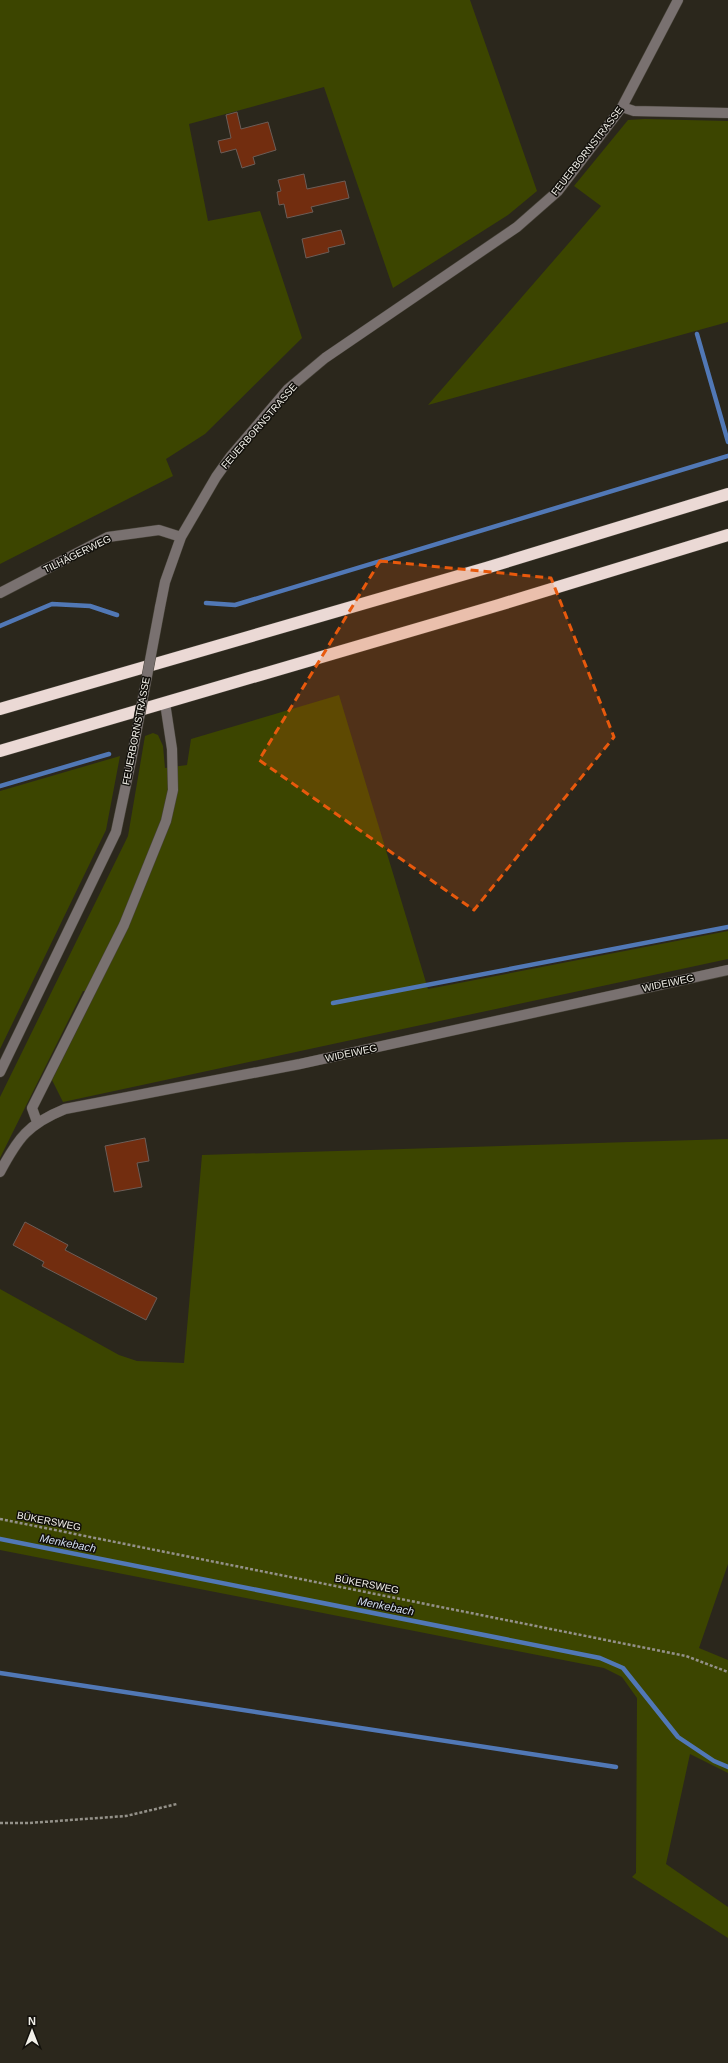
<svg xmlns="http://www.w3.org/2000/svg" width="728" height="2063" viewBox="0 0 728 2063" font-family="Arial,sans-serif">
	<rect width="100%" height="100%" fill="#2b271c"/>
	<path fill="#3c4500" d="M0,0H470L537,191L508,215L393,288L324,87L189,124L208,221L260,211L302,338L205,434L166,459L173,476L0,564Z
		M645,119L728,121V322L428,405L601,206L574,186L628,120Z
		M339,695L428,989L728,931V959L63,1102L52,1080L96,992L83,991L0,1158V1097L128,836L145,736L153,733L158,735L163,746L165,768L187,765L191,739Z
		M120,756L106,830L0,1049V791Z
		M728,1139V1564L699,1648L728,1660V1773L690,1754L666,1864L728,1907V1938L632,1877L636,1873L637,1698L622,1677L604,1668L0,1550V1289L119,1355L137,1361L184,1363L202,1155Z"/>
	<g fill="none" stroke-linecap="round" stroke-linejoin="round">
		<path stroke="#5178b6" stroke-width="4.5" d="M697,334L728,442
			M206,603L235,605L728,456
			M0,626L52,604L90,606L117,615
			M0,786L109,754
			M333,1003L728,927
			M0,1539L600,1658L623,1668L678,1737L714,1761L728,1767
			M0,1673L616,1767"/>
	</g>
	<path fill="#722d0f" stroke="#6c5d57" d="M237,112L241,129L268,122L276,150L253,157L255,164L242,168L236,149L221,153L218,141L231,138L226,115Z
		M304,174L307,189L345,181L349,198L311,207L313,212L287,218L284,204L279,205L277,192L281,191L278,180Z
		M341,230L345,244L328,248L329,252L306,258L302,239Z
		M145,1138L149,1161L137,1163L142,1187L114,1192L105,1146Z
		M25,1222L68,1245L65,1250L157,1298L146,1320L42,1266L44,1262L13,1245Z"/>
	<g fill="none" stroke-linecap="round" stroke-linejoin="round">
		<defs>
			<path id="minor" d="M622,107L634,111L728,113
				M0,593L108,537L159,530L181,537
				M160,607L165,582L181,537L216,477L231,456L288,389L325,358L517,227L558,191L622,107L678,0
				M0,1072L116,832L131,761
				M37,1122L32,1108L124,925L166,821L173,790L172,749L165,703
				M0,1172C18,1138 28,1124 65,1109L300,1064L728,970"/>
			<path id="highway" d="M0,709L486,568L728,494
				M0,751L499,605L728,535"/>
		</defs>
		<use href="#minor" stroke="#474339" stroke-width="11"/>
		<use href="#highway" stroke="#474339" stroke-width="13"/>
		<path stroke="#949189" stroke-width="2.5" stroke-dasharray="3 2" stroke-linecap="butt" d="M0,1519L686,1656L728,1672
			M0,1823H29L126,1816L177,1804"/>
		<use href="#minor" stroke="#797170" stroke-width="10"/>
		<use href="#highway" stroke="#ebd9d5" stroke-width="12"/>
		<defs>
			<path id="minor-bridge" d="M131,761L160,607"/>
		</defs>
		<use href="#minor-bridge" stroke="#474339" stroke-width="11" stroke-linecap="butt"/>
		<use href="#minor-bridge" stroke="#797170" stroke-width="10"/>
	</g>
	<path fill="#e8590c" fill-opacity="0.2" stroke="#e8590c" stroke-width="3" stroke-dasharray="8 5" stroke-linejoin="round" d="M380,561L551,578L614,737L474,910L259,760Z"/>
	<g text-anchor="middle" dominant-baseline="central" stroke-width="3" stroke-linejoin="round" paint-order="stroke">
		<g font-size="10" fill="#f2f0e9" stroke="#12100b">
			<text transform="translate(587 151) rotate(-52)">FEUERBORNSTRASSE</text>
			<text transform="translate(259 426) rotate(-49)">FEUERBORNSTRASSE</text>
			<text transform="translate(77 554) rotate(-26)">TILHÄGERWEG</text>
			<text transform="translate(136 731) rotate(-79)">FEUERBORNSTRASSE</text>
			<text transform="translate(668 983) rotate(-12)">WIDEIWEG</text>
			<text transform="translate(351 1053) rotate(-12)">WIDEIWEG</text>
			<text transform="translate(49 1521) rotate(11)">BÜKERSWEG</text>
			<text transform="translate(367 1584) rotate(11)">BÜKERSWEG</text>
		</g>
		<g font-size="11" font-style="italic" fill="#d1dcee" stroke="#12100b">
			<text transform="translate(68 1543) rotate(11)">Menkebach</text>
			<text transform="translate(386 1606) rotate(11)">Menkebach</text>
		</g>
	</g>
	<g transform="translate(32 2031)" stroke="#12100b" stroke-width="3" paint-order="stroke">
	<path d="M0-3L7 15L0 10L-7 15Z" fill="#f2f0e9"/>
	<text y="-6" font-size="11" font-weight="bold" text-anchor="middle" fill="#f2f0e9">N</text>
	</g>
</svg>
